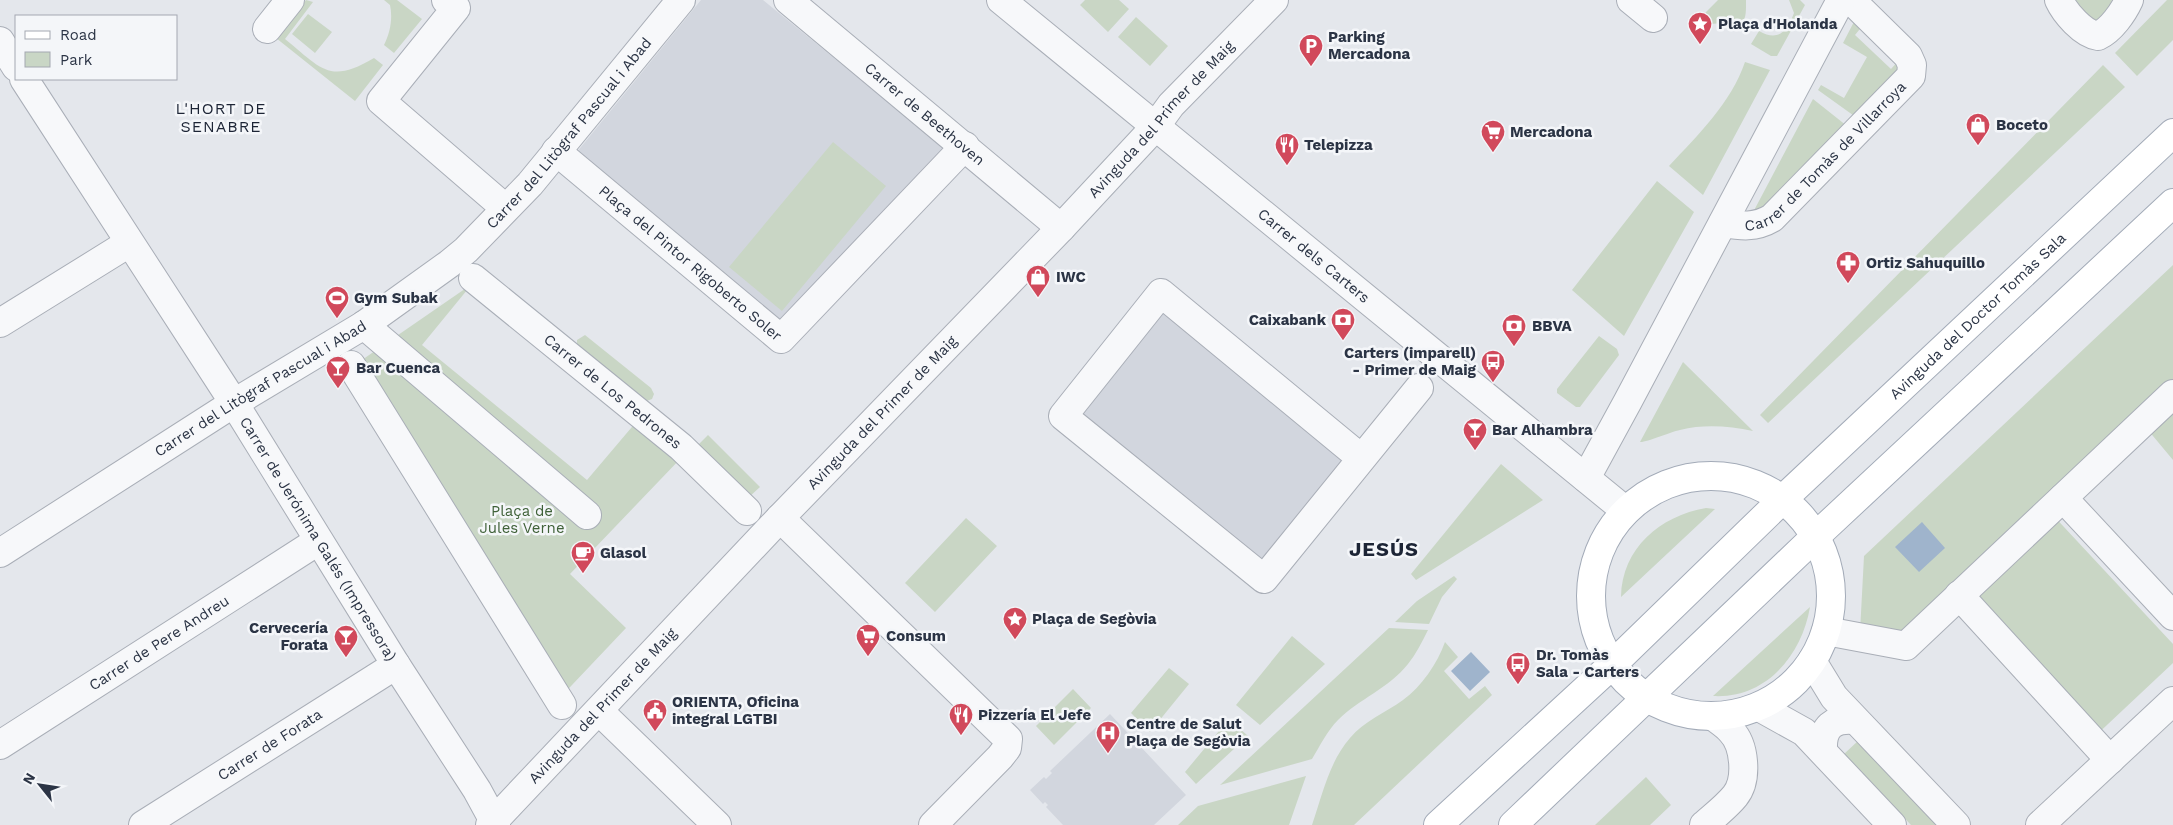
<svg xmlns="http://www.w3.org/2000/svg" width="2173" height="825" viewBox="0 0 2173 825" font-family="'Work Sans',sans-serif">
	<rect width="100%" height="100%" fill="#e4e7ec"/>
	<path fill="#d2d6de" d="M701,0H763L948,151L779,328L572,158Z
		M1160,310L1346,462L1261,567L1074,415Z
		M1110,714L1186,795L1154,825H1063L1046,807L1048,805L1045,802L1043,804L1030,790L1044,777L1046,779L1052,773L1050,771Z"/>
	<path fill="#c9d6c5" d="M306,0L313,2L285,39C321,68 329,85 374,58L383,65L355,101L276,38Z
		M384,0H397L422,19L394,53L384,45C390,33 393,19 390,5Z
		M1085,0H1119L1129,9L1108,32L1080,5Z
		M1718,0H1746C1746,14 1747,24 1733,29L1724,23L1710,24L1703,15Z
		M1789,0H1800L1805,5L1777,56H1771L1751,44L1759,31C1778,42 1787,32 1794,13Z
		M2071,0H2112L2106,18L2096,25Z
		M2167,0H2173V40L2137,76L2115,53Z
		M308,14L332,32L315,53L292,34Z
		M1857,16L1864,24L1855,35L1891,69L1900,59L1905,65L1857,118L1818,90L1821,85L1844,98L1867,57L1843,43Z
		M1136,17L1168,46L1150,66L1118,37Z
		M1745,62L1770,70L1703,195L1669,166C1698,135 1731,103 1745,62Z
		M2103,65L2125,87L1768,423L1760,415Z
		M1813,99L1847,126L1784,192L1750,218Z
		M833,142L886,186L782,311L729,267Z
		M1657,181L1694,212L1624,336L1572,290Z
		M2173,265V384L1895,644L1860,632L1864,556Z
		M472,284L422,345L587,480L637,421L682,457L570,574L626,628L554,704L343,373Z
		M585,335L651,388L654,394L652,399L644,402L577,347V340Z
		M1599,336L1617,349L1619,355L1580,407H1576L1557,393V389Z
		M1683,362L1753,431C1729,426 1704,424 1680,430C1670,432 1645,443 1640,442Z
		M2173,407V460L2148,430Z
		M708,435L760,487L748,498L696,447Z
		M1501,464L1543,500L1416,580L1411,574Z
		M1706,508L1715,509L1621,597C1622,548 1660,516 1706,508Z
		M2050,512L2173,644V663L2091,740L1964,596Z
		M966,518L997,546L935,612L905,583Z
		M1454,576L1457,579L1442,597L1429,624L1395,622L1417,601Z
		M1810,607C1802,655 1766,699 1713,696Z
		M1389,628L1428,630C1422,642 1416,654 1408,664C1389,688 1359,699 1338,720C1327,731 1320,746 1312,759L1220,785Z
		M1292,636L1325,664L1260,725L1236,705Z
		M1445,642L1458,657L1444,671L1469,699L1485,686L1492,695L1354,825H1312C1322,796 1329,762 1350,738C1364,721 1385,713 1403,700C1422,686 1437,664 1445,642Z
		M1169,668L1189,684L1150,732L1131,713Z
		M1073,689L1091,708L1054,745L1036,726Z
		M1229,719L1248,736L1196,784L1185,772Z
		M1859,740L1939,825H1911L1844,754Z
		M1306,776L1289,825H1178L1198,806Z
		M1646,777L1671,805L1650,825H1595Z"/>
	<path fill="#9fb4cc" d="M1922,522L1945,548L1919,572L1895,547Z
		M1471,652L1490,672L1470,691L1451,671Z"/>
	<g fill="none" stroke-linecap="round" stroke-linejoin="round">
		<defs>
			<g id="minor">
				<path d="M446,0L456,8L381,101L505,208"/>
				<path id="s1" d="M788,0L1061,228"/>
				<path id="s2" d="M1001,0L1626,511"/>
				<path d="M1631,0L1653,18"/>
				<path d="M2059,0C2065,13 2083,34 2098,36C2111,30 2123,13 2129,0"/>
				<path d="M267,29L290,0"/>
				<path d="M0,41L16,67"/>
				<path id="s3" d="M24,79L234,403L396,665L477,790L496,825"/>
				<path id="s4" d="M556,151L781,339L965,146"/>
				<path id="s5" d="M1723,223C1741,226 1755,228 1772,218L1911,76L1912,65L1908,56L1851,0"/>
				<path id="s6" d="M473,278L681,447L747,511"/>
				<path d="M0,323L129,243"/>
				<path d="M364,325L587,515"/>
				<path d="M351,365L562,705"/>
				<path d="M1361,458L1161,293L1063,416L1264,579L1419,388"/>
				<path d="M1586,478L1628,401L1841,0"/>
				<path d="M2063,498L2173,616"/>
				<path d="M780,518L1008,739L1007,748L1000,757L933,825"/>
				<path id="s7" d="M0,553L234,403L364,325L449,264L466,250L530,184L681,0"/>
				<path d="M1959,595L2110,760"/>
				<path d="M1826,631L1906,646L2173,394"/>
				<path d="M1812,661L1834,697L1956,825"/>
				<path d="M1759,707L1804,732L1892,825"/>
				<path d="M599,711L717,825"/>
				<path id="s8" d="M0,745L318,541"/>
				<path d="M1823,750C1822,727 1833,718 1855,720"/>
				<path id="s9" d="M143,825L396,665"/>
				<path id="s10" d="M490,825L780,518L1061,228L1155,127L1171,105L1274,0"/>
				<path d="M1704,825C1714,816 1726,807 1735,796C1748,780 1745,745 1731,731C1726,725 1719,721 1713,716"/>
				<path d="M2040,825L2173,701"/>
			</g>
			<g id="major">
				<circle cx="1711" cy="596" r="120"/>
				<path id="s11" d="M1438,825L1612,665L1783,499L2173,133"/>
				<path d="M1513,825L1816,536L2173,203"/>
			</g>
		</defs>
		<use href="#minor" stroke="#a9aeb7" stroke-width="30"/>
		<use href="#major" stroke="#a3abb8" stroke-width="30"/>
		<use href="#minor" stroke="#f7f8fa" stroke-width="28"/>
		<use href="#major" stroke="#fff" stroke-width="28"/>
	</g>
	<defs>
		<symbol id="sight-pin" viewBox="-11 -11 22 30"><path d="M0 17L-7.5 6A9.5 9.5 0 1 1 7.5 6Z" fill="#d1495b" stroke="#f4f6f9"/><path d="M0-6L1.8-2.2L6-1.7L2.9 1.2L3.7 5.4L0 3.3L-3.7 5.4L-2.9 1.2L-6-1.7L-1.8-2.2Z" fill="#fff"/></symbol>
		<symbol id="parking-pin" viewBox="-11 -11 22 30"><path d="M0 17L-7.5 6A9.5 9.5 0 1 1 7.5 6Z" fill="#d1495b" stroke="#f4f6f9"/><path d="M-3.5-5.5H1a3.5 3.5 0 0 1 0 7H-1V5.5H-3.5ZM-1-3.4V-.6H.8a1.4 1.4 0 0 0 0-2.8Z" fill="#fff"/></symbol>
		<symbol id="shop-pin" viewBox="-11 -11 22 30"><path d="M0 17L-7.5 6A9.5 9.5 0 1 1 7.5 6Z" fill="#d1495b" stroke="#f4f6f9"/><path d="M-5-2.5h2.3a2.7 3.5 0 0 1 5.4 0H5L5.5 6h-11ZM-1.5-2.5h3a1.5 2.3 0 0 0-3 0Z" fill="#fff"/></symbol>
		<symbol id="supermarket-pin" viewBox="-11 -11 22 30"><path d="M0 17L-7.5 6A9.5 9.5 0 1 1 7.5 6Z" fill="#d1495b" stroke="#f4f6f9"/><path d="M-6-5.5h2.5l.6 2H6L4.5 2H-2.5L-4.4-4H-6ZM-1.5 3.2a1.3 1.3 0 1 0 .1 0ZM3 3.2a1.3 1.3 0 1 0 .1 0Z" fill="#fff"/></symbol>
		<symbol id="restaurant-pin" viewBox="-11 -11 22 30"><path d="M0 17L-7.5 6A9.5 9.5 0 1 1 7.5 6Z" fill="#d1495b" stroke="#f4f6f9"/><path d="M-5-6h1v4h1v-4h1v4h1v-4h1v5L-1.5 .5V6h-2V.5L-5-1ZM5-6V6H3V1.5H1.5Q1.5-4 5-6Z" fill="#fff"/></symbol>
		<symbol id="pharmacy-pin" viewBox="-11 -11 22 30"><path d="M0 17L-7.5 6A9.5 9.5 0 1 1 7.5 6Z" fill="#d1495b" stroke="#f4f6f9"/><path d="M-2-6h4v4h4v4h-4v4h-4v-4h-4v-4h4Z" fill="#fff"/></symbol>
		<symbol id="stadium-pin" viewBox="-11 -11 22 30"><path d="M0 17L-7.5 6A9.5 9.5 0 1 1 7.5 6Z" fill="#d1495b" stroke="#f4f6f9"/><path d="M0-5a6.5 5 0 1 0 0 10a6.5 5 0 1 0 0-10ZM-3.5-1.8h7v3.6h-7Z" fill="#fff"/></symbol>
		<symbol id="bank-pin" viewBox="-11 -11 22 30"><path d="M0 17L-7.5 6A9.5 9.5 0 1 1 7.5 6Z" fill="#d1495b" stroke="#f4f6f9"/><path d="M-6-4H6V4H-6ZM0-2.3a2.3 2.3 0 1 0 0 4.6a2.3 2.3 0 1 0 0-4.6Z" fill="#fff"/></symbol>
		<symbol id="bus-pin" viewBox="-11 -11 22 30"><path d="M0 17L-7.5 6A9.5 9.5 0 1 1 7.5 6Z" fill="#d1495b" stroke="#f4f6f9"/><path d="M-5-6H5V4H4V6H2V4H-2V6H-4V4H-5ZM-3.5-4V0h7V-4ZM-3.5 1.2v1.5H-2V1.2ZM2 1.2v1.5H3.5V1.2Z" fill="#fff"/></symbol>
		<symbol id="bar-pin" viewBox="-11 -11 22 30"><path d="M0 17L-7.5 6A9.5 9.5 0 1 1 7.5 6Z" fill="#d1495b" stroke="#f4f6f9"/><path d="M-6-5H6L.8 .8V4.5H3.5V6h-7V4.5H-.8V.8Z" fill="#fff"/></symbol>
		<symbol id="cafe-pin" viewBox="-11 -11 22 30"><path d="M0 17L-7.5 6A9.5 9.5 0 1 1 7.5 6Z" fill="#d1495b" stroke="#f4f6f9"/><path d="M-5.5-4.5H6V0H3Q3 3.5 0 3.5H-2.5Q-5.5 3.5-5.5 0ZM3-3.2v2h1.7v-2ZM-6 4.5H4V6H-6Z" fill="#fff"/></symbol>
		<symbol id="civic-pin" viewBox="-11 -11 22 30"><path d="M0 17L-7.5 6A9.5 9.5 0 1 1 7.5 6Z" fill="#d1495b" stroke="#f4f6f9"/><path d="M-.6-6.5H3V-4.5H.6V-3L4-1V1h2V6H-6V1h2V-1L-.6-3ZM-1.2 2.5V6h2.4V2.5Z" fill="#fff"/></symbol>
		<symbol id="hospital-pin" viewBox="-11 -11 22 30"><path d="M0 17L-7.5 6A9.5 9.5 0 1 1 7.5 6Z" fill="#d1495b" stroke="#f4f6f9"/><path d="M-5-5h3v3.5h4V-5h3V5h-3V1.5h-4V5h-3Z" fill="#fff"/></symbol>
	</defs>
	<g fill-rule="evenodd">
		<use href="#sight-pin" x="1686" y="10" width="28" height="38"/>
		<use href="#parking-pin" x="1297" y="32" width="28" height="38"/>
		<use href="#shop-pin" x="1964" y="111" width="28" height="38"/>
		<use href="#supermarket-pin" x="1479" y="118" width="28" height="38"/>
		<use href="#restaurant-pin" x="1273" y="131" width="28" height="38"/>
		<use href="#pharmacy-pin" x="1834" y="249" width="28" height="38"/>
		<use href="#shop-pin" x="1024" y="263" width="28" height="38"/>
		<use href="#stadium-pin" x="323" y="284" width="28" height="38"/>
		<use href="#bank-pin" x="1329" y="306" width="28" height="38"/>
		<use href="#bank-pin" x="1500" y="312" width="28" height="38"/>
		<use href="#bus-pin" x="1479" y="348" width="28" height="38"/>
		<use href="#bar-pin" x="324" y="354" width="28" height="38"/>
		<use href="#bar-pin" x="1461" y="416" width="28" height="38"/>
		<use href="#cafe-pin" x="569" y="539" width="28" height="38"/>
		<use href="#sight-pin" x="1001" y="605" width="28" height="38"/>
		<use href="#supermarket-pin" x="854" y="622" width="28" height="38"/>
		<use href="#bar-pin" x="332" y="623" width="28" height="38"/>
		<use href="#bus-pin" x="1504" y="650" width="28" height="38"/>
		<use href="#civic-pin" x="641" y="697" width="28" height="38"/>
		<use href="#restaurant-pin" x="947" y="701" width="28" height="38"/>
		<use href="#hospital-pin" x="1094" y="719" width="28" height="38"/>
	</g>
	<g text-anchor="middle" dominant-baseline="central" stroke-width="5" stroke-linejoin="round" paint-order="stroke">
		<g font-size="15" font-weight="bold" fill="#2b3445" stroke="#f4f6f9" text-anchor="start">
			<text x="1718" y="24">Plaça d'Holanda</text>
			<text x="1328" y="37">Parking<tspan x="1328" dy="17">Mercadona</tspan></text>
			<text x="1996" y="125">Boceto</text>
			<text x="1510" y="132">Mercadona</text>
			<text x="1304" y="145">Telepizza</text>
			<text x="1866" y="263">Ortiz Sahuquillo</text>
			<text x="1056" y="277">IWC</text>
			<text x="354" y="298">Gym Subak</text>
			<text x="1326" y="320" text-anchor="end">Caixabank</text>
			<text x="1532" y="326">BBVA</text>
			<text x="1476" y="353" text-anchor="end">Carters (imparell)<tspan x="1476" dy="17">- Primer de Maig</tspan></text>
			<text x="356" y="368">Bar Cuenca</text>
			<text x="1492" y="430">Bar Alhambra</text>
			<text x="600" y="553">Glasol</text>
			<text x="1032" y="619">Plaça de Segòvia</text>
			<text x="328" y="628" text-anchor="end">Cervecería<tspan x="328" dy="17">Forata</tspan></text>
			<text x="886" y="636">Consum</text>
			<text x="1536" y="655">Dr. Tomàs<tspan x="1536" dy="17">Sala - Carters</tspan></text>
			<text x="672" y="702">ORIENTA, Oficina<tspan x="672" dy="17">integral LGTBI</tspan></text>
			<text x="978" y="715">Pizzería El Jefe</text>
			<text x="1126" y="724">Centre de Salut<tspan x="1126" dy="17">Plaça de Segòvia</tspan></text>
		</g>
		<g font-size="15" fill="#2b3445" stroke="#f4f6f9">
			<text stroke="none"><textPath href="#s1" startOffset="178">Carrer de Beethoven</textPath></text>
			<text stroke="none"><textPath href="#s10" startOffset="974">Avinguda del Primer de Maig</textPath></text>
			<text stroke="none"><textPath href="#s7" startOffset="712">Carrer del Litògraf Pascual i Abad</textPath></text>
			<text stroke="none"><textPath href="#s5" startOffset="130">Carrer de Tomàs de Villarroya</textPath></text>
			<text stroke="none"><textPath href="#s2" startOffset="404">Carrer dels Carters</textPath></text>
			<text stroke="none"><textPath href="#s4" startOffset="175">Plaça del Pintor Rigoberto Soler</textPath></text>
			<text stroke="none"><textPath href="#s11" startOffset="742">Avinguda del Doctor Tomàs Sala</textPath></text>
			<text stroke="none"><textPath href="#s7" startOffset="308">Carrer del Litògraf Pascual i Abad</textPath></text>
			<text stroke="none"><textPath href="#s6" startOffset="180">Carrer de Los Pedrones</textPath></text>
			<text stroke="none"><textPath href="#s10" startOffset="569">Avinguda del Primer de Maig</textPath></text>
			<text stroke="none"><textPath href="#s3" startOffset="546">Carrer de Jerónima Galés (Impressora)</textPath></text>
			<text stroke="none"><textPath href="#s8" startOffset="189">Carrer de Pere Andreu</textPath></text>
			<text stroke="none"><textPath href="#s10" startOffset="164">Avinguda del Primer de Maig</textPath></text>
			<text stroke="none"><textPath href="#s9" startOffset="150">Carrer de Forata</textPath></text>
		</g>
		<g font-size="15" fill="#3f6138" stroke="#f4f6f9">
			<text x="522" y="511">Plaça de<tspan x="522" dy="17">Jules Verne</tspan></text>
		</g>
		<g font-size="16" letter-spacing="1" fill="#1d2536" stroke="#f4f6f9">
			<text x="221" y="108">L'HORT DE<tspan x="221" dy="18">SENABRE</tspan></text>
		</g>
		<g font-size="20" font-weight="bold" letter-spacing="1" fill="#1d2536" stroke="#f4f6f9">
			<text x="1384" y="549">JESÚS</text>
		</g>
	</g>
	<rect x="15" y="15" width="162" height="65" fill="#f4f6f9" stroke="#a4a8b1"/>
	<rect x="25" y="31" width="25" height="8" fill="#ffffff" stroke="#a4a8b1"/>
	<text x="60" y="40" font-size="15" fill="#2b3445">Road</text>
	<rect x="25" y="52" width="25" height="15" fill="#c9d6c5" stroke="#a4a8b1"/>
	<text x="60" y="65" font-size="15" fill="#2b3445">Park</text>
	<g transform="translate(40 785) rotate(300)" stroke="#f4f6f9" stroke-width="4" paint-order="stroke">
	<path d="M0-4L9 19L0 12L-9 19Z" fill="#2b3445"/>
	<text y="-8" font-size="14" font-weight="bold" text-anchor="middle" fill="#2b3445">N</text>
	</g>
</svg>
